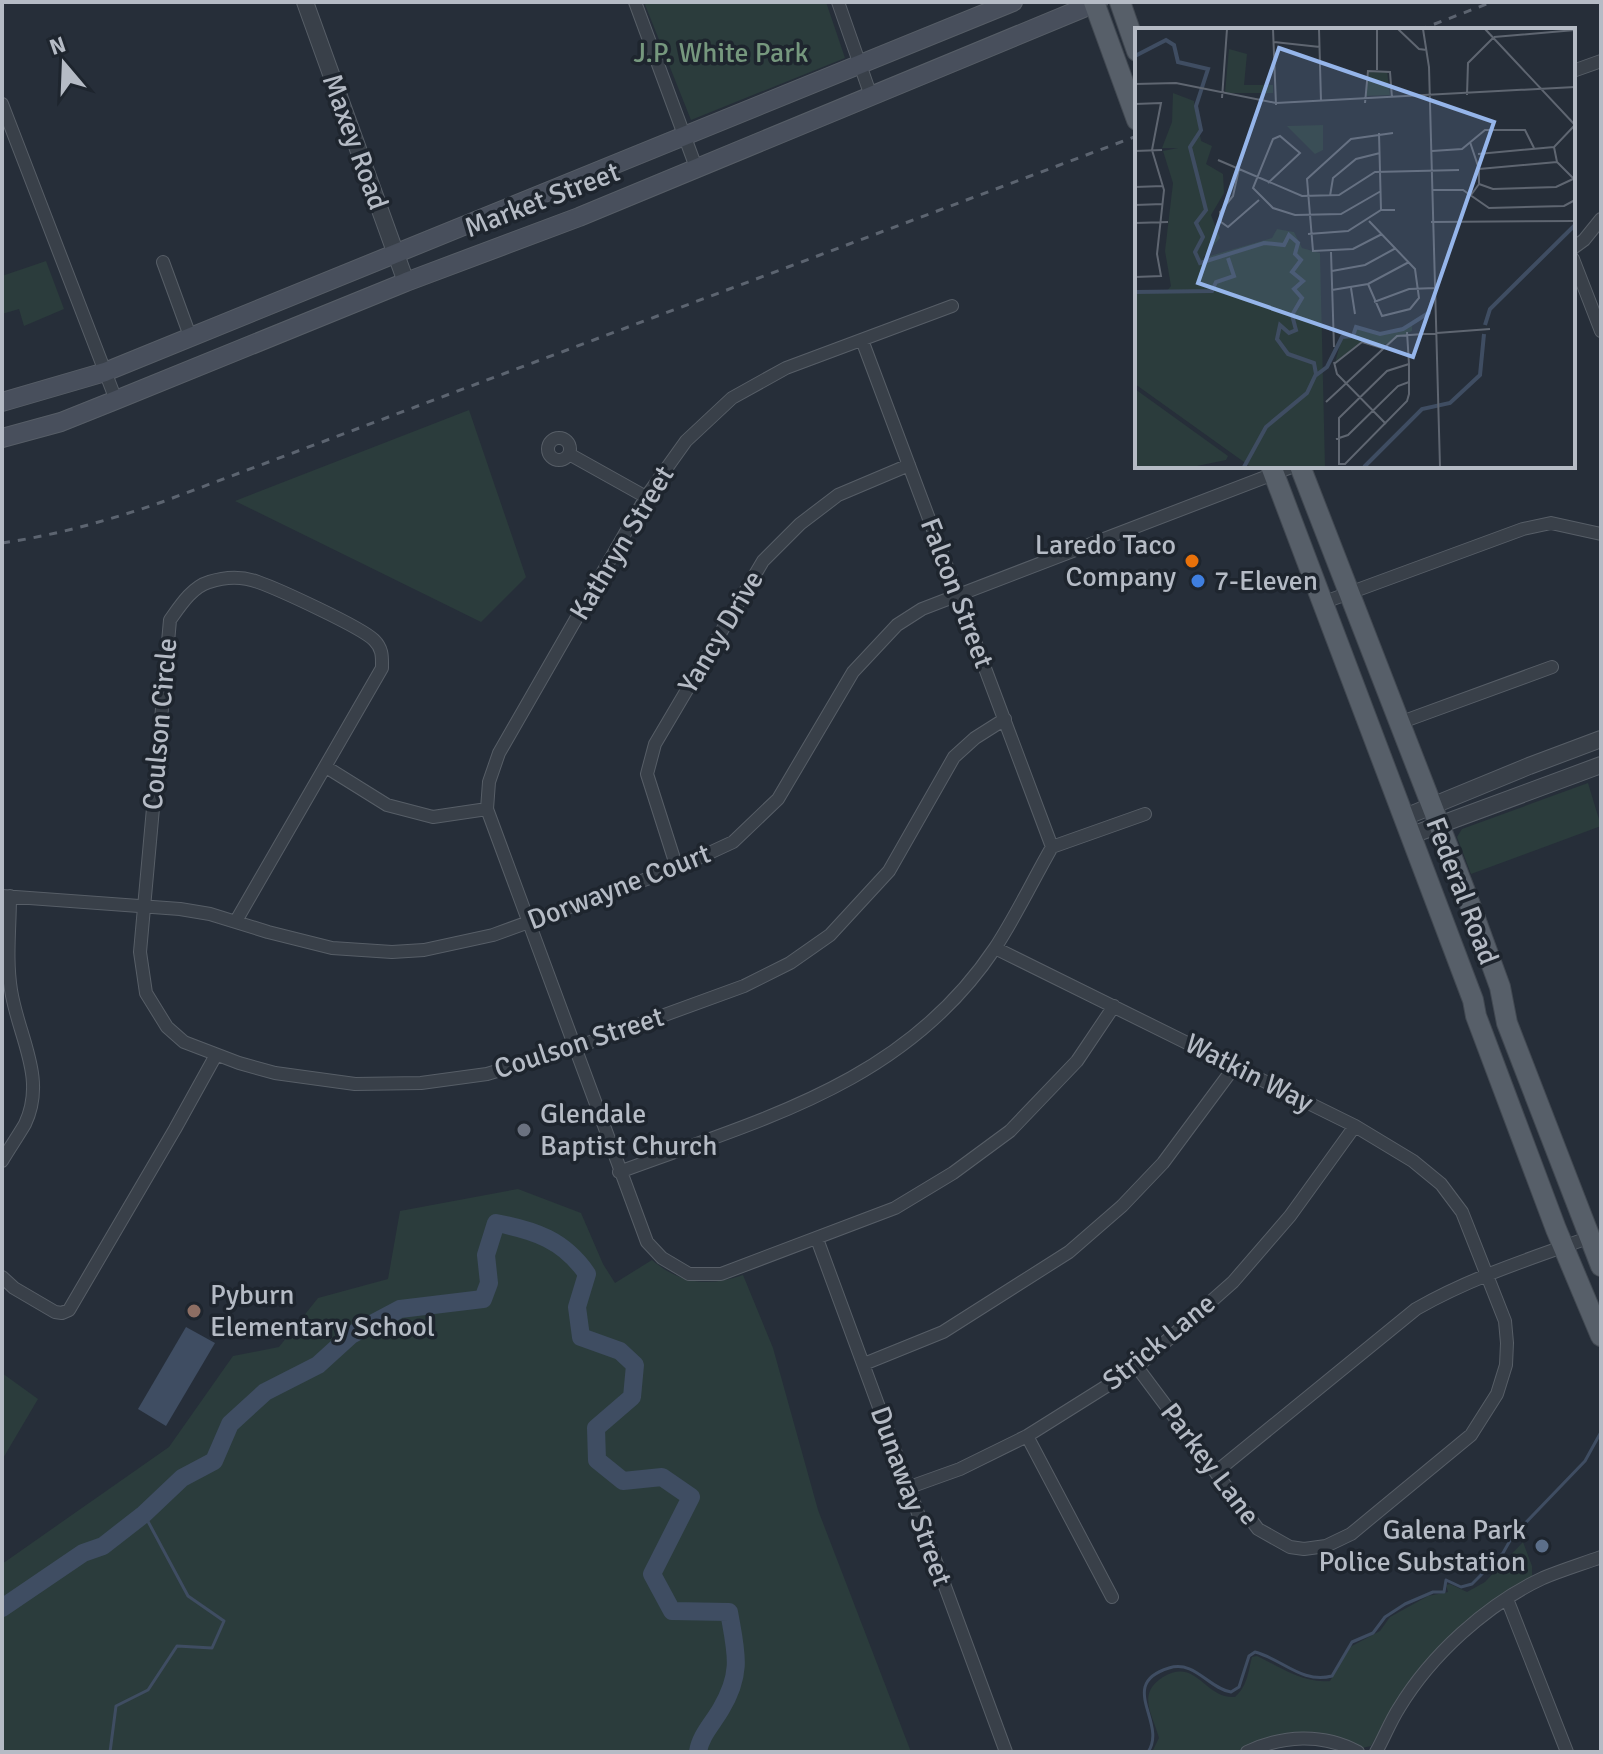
<svg xmlns="http://www.w3.org/2000/svg" width="1603" height="1754" viewBox="0 0 1603 1754" font-family="Signika,sans-serif">
	<rect width="100%" height="100%" fill="#262e39"/>
	<path fill="#2b3c3c" d="M644,2H826L845,58L691,120Z
		M46,261L64,309L24,326L19,309L2,314V276Z
		M469,410L526,577L481,622L235,501Z
		M1588,783L1601,826L1471,874L1457,837L1462,829Z
		M518,1189L581,1213L603,1264L615,1283L652,1260C680,1284 709,1287 743,1275L773,1348L818,1510L911,1752H2V1564L169,1447L233,1356L279,1347L318,1298L388,1279L400,1211Z
		M2,1373L38,1399L2,1460Z
		M1523,1542L1532,1566V1578L1518,1585L1391,1710L1371,1746L1362,1748L1348,1741L1307,1733L1265,1738L1236,1752H1152L1159,1738C1153,1715 1136,1694 1163,1677C1197,1657 1204,1699 1235,1697C1248,1685 1248,1672 1252,1657L1257,1656C1280,1667 1304,1684 1330,1681L1350,1647L1380,1631L1390,1617L1428,1596L1448,1592L1446,1585L1450,1584L1467,1592L1485,1582Z"/>
	<path fill="#3f4d62" d="M186,1327L215,1343L166,1426L138,1409Z"/>
	<g fill="none" stroke-linecap="round" stroke-linejoin="round">
		<path stroke="#3f4d62" stroke-width="3" d="M110,1752L116,1706L148,1690L177,1646L212,1648L224,1621L188,1596L144,1514
			M1148,1752C1168,1723 1116,1684 1169,1668C1195,1660 1208,1688 1231,1692L1239,1687L1249,1656L1255,1652C1282,1659 1302,1684 1332,1676L1352,1642L1373,1633L1385,1617L1405,1604L1433,1592H1444L1446,1580L1461,1587L1472,1584L1503,1553L1512,1537L1585,1461L1601,1432"/>
		<path stroke="#3f4d62" stroke-width="18" d="M2,1608L83,1553L103,1546L144,1514L182,1478L214,1461L230,1424L265,1392L318,1365L351,1335L400,1309L483,1299L489,1283L486,1255L496,1223C534,1230 564,1240 587,1274L577,1307L581,1337L620,1351L635,1365L632,1397L596,1428L597,1460L623,1481L662,1477L691,1497L652,1574L672,1611L729,1612C736,1652 743,1672 721,1709C713,1723 700,1736 698,1752"/>
		<defs>
			<path id="minor" d="M635,2L697,170
				M838,2L871,96
				M1573,71L1601,61
				M2,104L116,400
				M1573,248L1584,240L1601,219
				M1573,259L1601,331
				M163,262L190,336
				M952,306L786,368L732,398L686,441L646,497L499,753L489,782L487,809L647,1242L662,1258L689,1274H721L895,1208L953,1173L1010,1131L1077,1061L1114,1006
				M862,340L1052,847
				M548 449a11 11 0 1 1 22 0a11 11 0 1 1-22 0Z
				M569,454L646,497
				M1322,603L1523,529L1551,523L1601,534
				M1399,723L1552,667
				M326,767L387,805L433,817L487,809
				M677,868L647,774L655,744L763,561L800,524L838,495L909,465
				M2,896L180,909L210,914L268,932L332,948L392,952L424,950L493,935L677,868L733,842L778,799L853,672L897,625L922,609L1294,466
				M236,921L382,668C382,657 383,649 374,640C361,627 278,589 258,582C242,576 224,577 209,582C192,587 180,606 170,620L140,952L146,993L167,1027L184,1042L239,1063L275,1073L355,1084L421,1083L487,1074L574,1048L744,986L790,963L830,935L889,871L954,757L975,738L1005,719
				M995,948L1355,1126L1413,1161L1441,1184L1462,1212L1505,1321L1507,1343L1506,1365L1497,1394L1471,1435L1351,1534L1326,1546L1304,1549L1290,1547L1258,1529L1137,1367
				M2,1161C9,1149 18,1136 25,1124C47,1078 18,1036 11,990C6,959 10,927 10,896
				M619,1172C762,1119 905,1083 995,948C1016,916 1033,880 1052,847L1145,814
				M817,1239L1006,1752
				M2,1277L14,1288L55,1312L62,1313L69,1310L175,1129L216,1055
				M864,1364L943,1332L1069,1252L1122,1206L1163,1163L1235,1066
				M1027,1436L1112,1597
				M1216,1472L1416,1309C1470,1278 1529,1259 1588,1238
				M907,1488L960,1469L1027,1436L1137,1367L1233,1282L1290,1216L1355,1126
				M1507,1599L1567,1752
				M1247,1752C1283,1735 1323,1733 1358,1752
				M1376,1752C1384,1738 1390,1722 1399,1708C1431,1655 1487,1604 1543,1578C1562,1570 1582,1564 1601,1557"/>
			<path id="tertiary" d="M305,2L406,282
				M1405,817L1529,766L1601,739
				M1412,835L1601,765"/>
			<path id="secondary" d="M2,402L105,372L1013,2
				M2,438L61,422L116,400L406,282L579,217L1098,2"/>
			<path id="primary" d="M1094,2L1137,120
				M1120,2L1137,51
				M1271,466L1473,1000L1476,1016L1556,1229L1601,1336
				M1300,466L1468,899L1500,987L1507,1023L1601,1266"/>
		</defs>
		<use href="#minor" stroke="#575e67" stroke-width="14"/>
		<use href="#tertiary" stroke="#575e67" stroke-width="18"/>
		<use href="#secondary" stroke="#575e67" stroke-width="20"/>
		<use href="#primary" stroke="#424952" stroke-width="22"/>
		<use href="#minor" stroke="#394049" stroke-width="12"/>
		<use href="#tertiary" stroke="#394049" stroke-width="16"/>
		<use href="#secondary" stroke="#484f5c" stroke-width="18"/>
		<use href="#primary" stroke="#575f69" stroke-width="20"/>
		<path stroke="#5c6470" stroke-width="3" stroke-dasharray="8 8" stroke-linecap="butt" d="M1419,30L1492,2
			M2,543C57,535 110,520 162,502L1137,136"/>
	</g>
	<circle fill="#e8710a" stroke="#1e252e" stroke-width="3" cx="1192" cy="561" r="8"/>
	<circle fill="#3f7fe0" stroke="#1e252e" stroke-width="3" cx="1198" cy="581" r="8"/>
	<circle fill="#6b7280" stroke="#1e252e" stroke-width="3" cx="524" cy="1130" r="8"/>
	<circle fill="#8d6e63" stroke="#1e252e" stroke-width="3" cx="194" cy="1311" r="8"/>
	<circle fill="#5c6f8a" stroke="#1e252e" stroke-width="3" cx="1542" cy="1546" r="8"/>
	<g text-anchor="middle" dominant-baseline="central" stroke-width="7" stroke-linejoin="round" paint-order="stroke">
		<g font-size="28" fill="#76987e" stroke="#1e252e">
			<text x="721" y="53">J.P. White Park</text>
		</g>
		<g font-size="28" fill="#b5bbc5" stroke="#1e252e">
			<text transform="translate(355 142) rotate(70)">Maxey Road</text>
			<text transform="translate(542 200) rotate(-21)">Market Street</text>
			<text transform="translate(622 543) rotate(-59)">Kathryn Street</text>
			<text transform="translate(957 593) rotate(69)">Falcon Street</text>
			<text transform="translate(721 632) rotate(-59)">Yancy Drive</text>
			<text transform="translate(160 724) rotate(-85)">Coulson Circle</text>
			<text transform="translate(619 887) rotate(-21)">Dorwayne Court</text>
			<text transform="translate(1462 891) rotate(69)">Federal Road</text>
			<text transform="translate(579 1043) rotate(-18)">Coulson Street</text>
			<text transform="translate(1249 1073) rotate(27)">Watkin Way</text>
			<text transform="translate(1159 1342) rotate(-39)">Strick Lane</text>
			<text transform="translate(1210 1464) rotate(53)">Parkey Lane</text>
			<text transform="translate(911 1496) rotate(70)">Dunaway Street</text>
		</g>
		<g font-size="28" fill="#b5bbc5" stroke="#1e252e" text-anchor="start">
			<text x="1176" y="545" text-anchor="end">Laredo Taco<tspan x="1176" dy="32">Company</tspan></text>
			<text x="1214" y="581">7-Eleven</text>
			<text x="540" y="1114">Glendale<tspan x="540" dy="32">Baptist Church</tspan></text>
			<text x="210" y="1295">Pyburn<tspan x="210" dy="32">Elementary School</tspan></text>
			<text x="1526" y="1530" text-anchor="end">Galena Park<tspan x="1526" dy="32">Police Substation</tspan></text>
		</g>
	</g>
	<g transform="translate(1135 28)">
		<rect width="440" height="440" fill="#262e39"/>
		<path d="M94,21L112,26L109,57H138V65H90ZM252,43L255,67L231,68L234,44ZM38,65L59,73L66,113L77,118L71,136L88,146L89,165L76,187L85,210L68,230L137,210L142,201L159,204L167,220L185,225L190,439H116L0,356V265L31,264L36,258L30,223L38,155L28,123L43,120H27L37,94ZM188,97V122L180,126L152,98ZM277,297V303L247,318L229,312L200,335L207,309H217L222,299L245,307ZM0,361L93,428L91,432L57,439H0Z" fill="#2b3c3c"/>
		<path fill="none" stroke="#3f4d62" stroke-width="4" d="M0,28L31,12L39,17L43,34L73,41L61,78L66,102L55,119L71,182L61,195L68,209L60,224L65,235L129,215L149,217L154,207L163,215L160,226L166,232L157,244L168,253L159,261L167,270L157,287L161,302L154,305L145,297L142,311L153,326L179,335L181,346L172,365L131,399L109,439M0,264L77,263L81,254L99,248L93,230M350,297L355,281L440,197M180,348L192,339L207,309L218,308L221,299L245,306L268,301L295,284M229,439L287,381L315,375L345,347L349,306"/>
		<path fill="none" stroke="#5f6671" stroke-width="2" d="M138,1L141,77M146,1H230M184,1L186,73M242,1V42M263,1L284,21L292,22M288,1L294,39L305,439M350,1L440,97M359,9L440,2M139,14L185,19M0,56L41,55L141,75L440,59M332,67L333,35L359,9M87,70L92,1M230,75L233,43L255,44L257,70M0,76L26,75L17,122L29,162L22,226L26,248L0,249M440,97L419,119L422,134L440,152M244,105L246,182M335,114L344,141V156L336,167M0,123L27,122M297,123L327,121L350,102H390L399,120M343,126L419,119M83,132L167,168L204,167L240,144L324,142M104,141L98,168L85,184L86,194L93,199L124,172M344,141L422,134M133,155L165,125L145,108L138,111L118,160L138,180L160,187L206,186L246,163M344,156L358,161L421,159L438,151M0,159L28,158M297,162H328L354,180L429,178L440,172M195,168L198,150L221,131L245,125M0,177L28,176M296,194L440,193M0,195L33,194M173,206L213,203L246,182H260M247,206L218,221L178,223L172,151L216,111L258,105M196,224L199,319M197,243L230,237L261,220M233,256L247,288L275,281L284,270L280,241L234,193M216,260L220,286M197,262L233,256L274,234M239,274L274,261L300,260M272,304L274,336V366L272,373L210,436H204V390L252,343L274,336M199,334L202,346L251,396M199,336L227,314L247,320M191,374L262,308L355,301M201,411L213,407L263,358L274,354"/>
		<path fill="#95b5ea" fill-opacity="0.15" stroke="#95b5ea" stroke-width="4" d="M144,20L359,94L278,329L63,255Z"/>
		<rect width="440" height="440" fill="none" stroke="#b5bbc5" stroke-width="4"/>
	</g>
	<rect width="1603" height="1754" fill="none" stroke="#b5bbc5" stroke-width="8"/>
	<g transform="translate(64 64) rotate(341)" stroke="#1e252e" stroke-width="6" paint-order="stroke">
	<path d="M0-6L14 30L0 20L-14 30Z" fill="#b5bbc5"/>
	<text y="-12" font-size="22" font-weight="bold" text-anchor="middle" fill="#b5bbc5">N</text>
	</g>
</svg>
